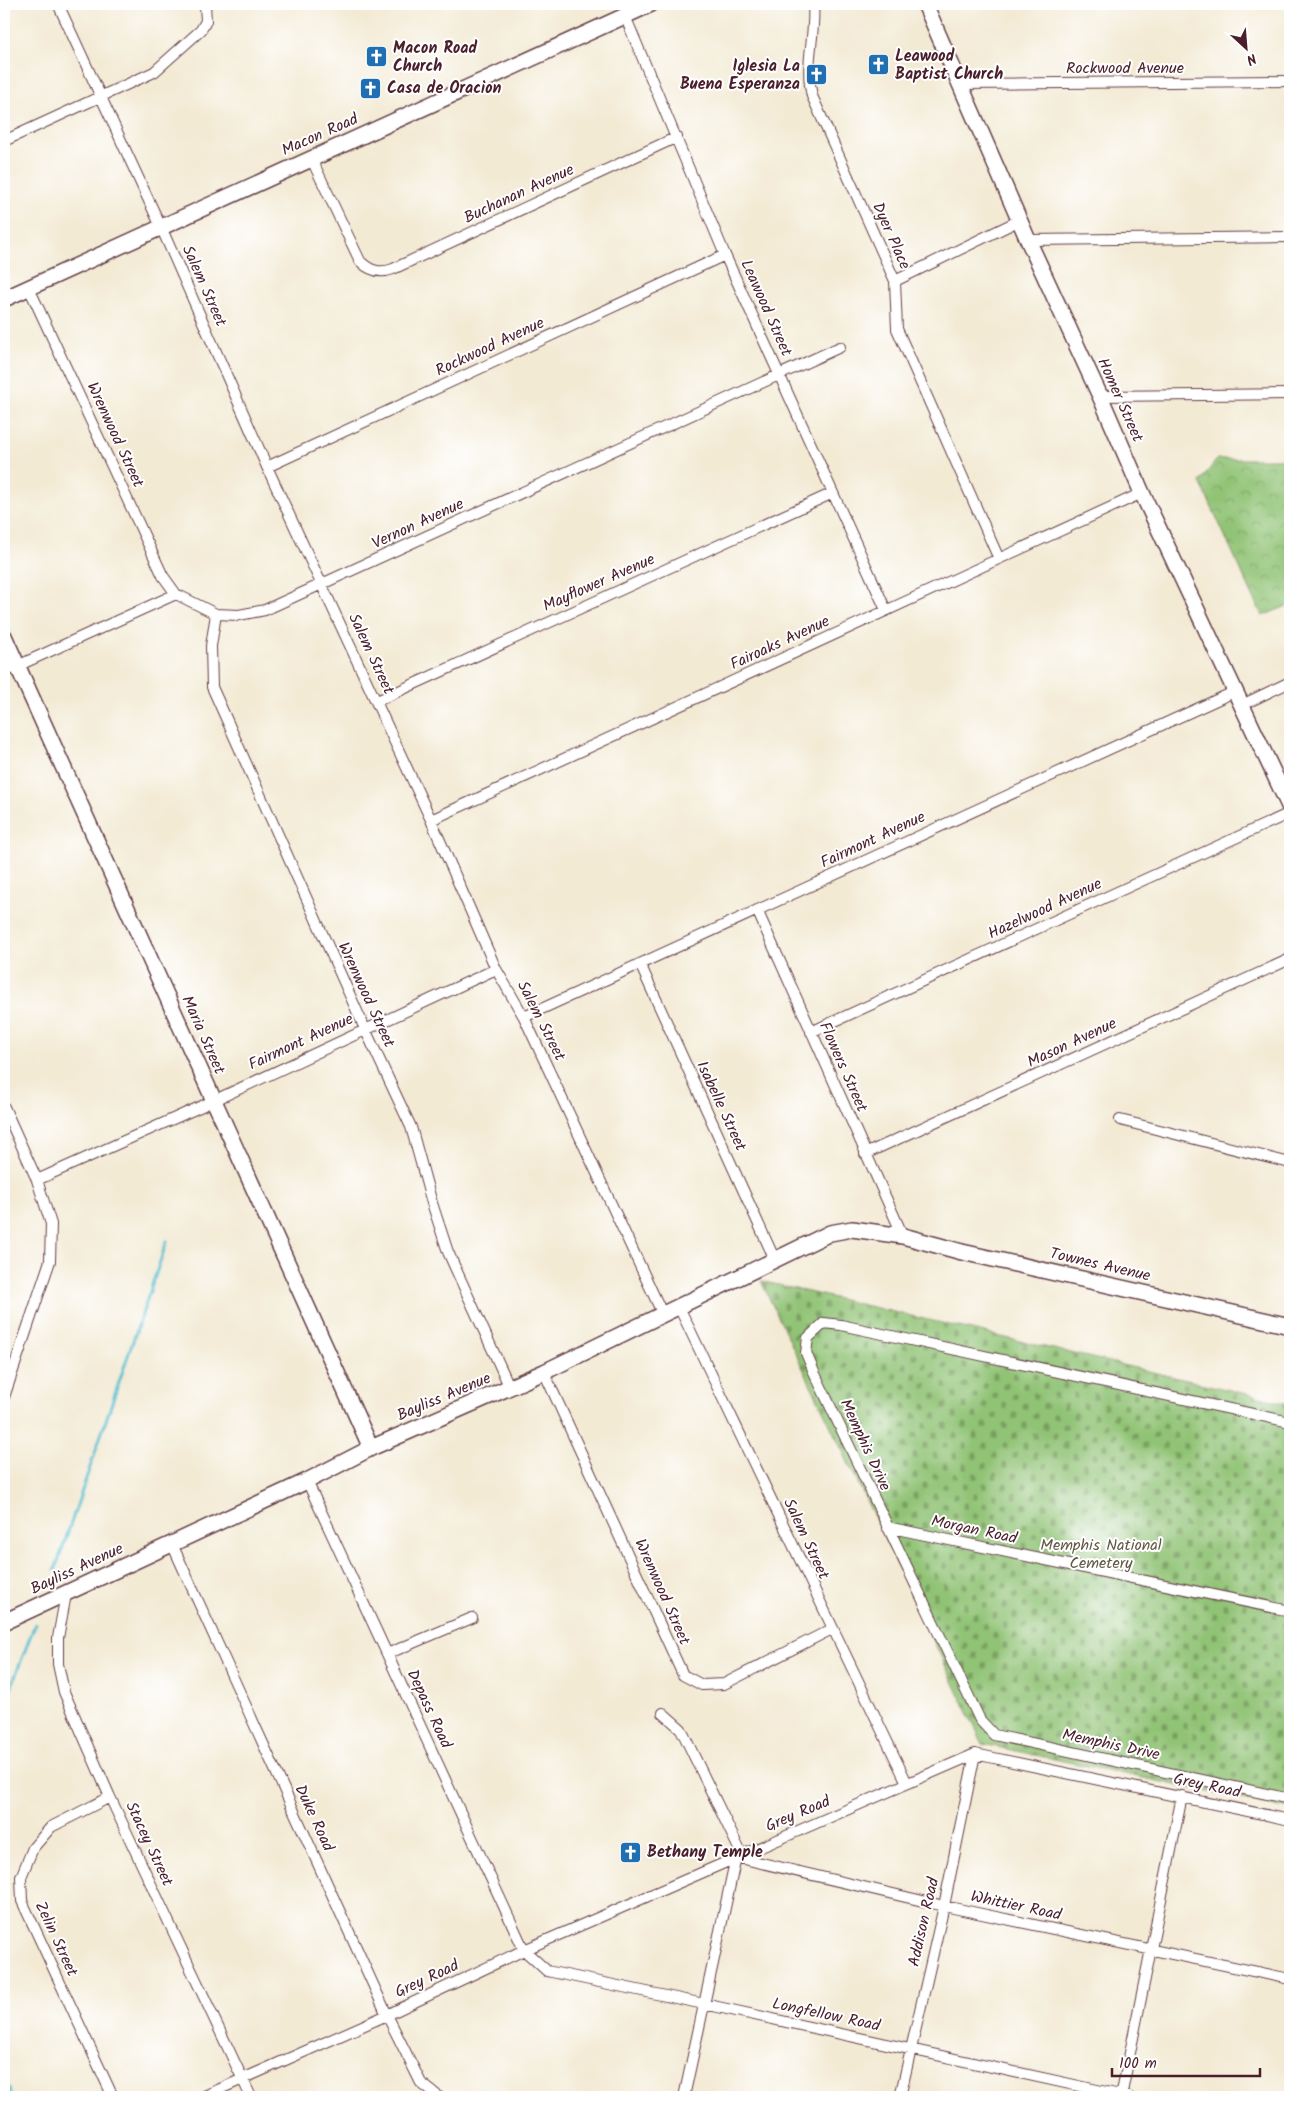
<svg xmlns="http://www.w3.org/2000/svg" width="1294" height="2101" viewBox="0 0 1294 2101" font-family="Kalam,sans-serif">
	<defs>
		<pattern id="cemetery-stones" width="16" height="16" patternUnits="userSpaceOnUse" patternTransform="scale(1.25)"><rect width="16" height="16" fill="#90c374"/><path d="M2 7V4a2 2 0 0 1 4 0v3zM10 15v-3a2 2 0 0 1 4 0v3z" fill="#789e5f"/></pattern>
		<pattern id="park-crowns" width="20" height="18" patternUnits="userSpaceOnUse" patternTransform="scale(1.25)"><rect width="20" height="18" fill="#90c374"/><path d="M2 6a3 3 0 1 1 6 0M12 15a3 3 0 1 1 6 0" fill="none" stroke="#789e5f"/></pattern>
	</defs>
	<rect width="100%" height="100%" fill="#fff"/>
	<filter id="ink" filterUnits="userSpaceOnUse"><feTurbulence type="fractalNoise" baseFrequency=".02" numOctaves="2"/><feDisplacementMap in="SourceGraphic" scale="10" xChannelSelector="R" yChannelSelector="G"/><feConvolveMatrix kernelMatrix="1 2 1 2 8 2 1 2 1" color-interpolation-filters="sRGB"/></filter>
	<filter id="wash" filterUnits="userSpaceOnUse"><feTurbulence type="fractalNoise" baseFrequency=".0096" numOctaves="4" result="noise"/><feDisplacementMap in="SourceGraphic" scale="20" xChannelSelector="R" yChannelSelector="G"/><feGaussianBlur stdDeviation="1.12" result="paint"/><feColorMatrix in="noise" values="0 0 0 0 0 0 0 0 0 0 0 0 0 0 0 0 0 1.4 0 .05"/><feComposite in="paint" operator="in"/></filter>
	<g filter="url(#wash)">
		<rect width="100%" height="100%" fill="#f3ead4"/>
		<path fill="url(#cemetery-stones)" stroke="#6d7150" d="M761,1281L1290,1404V1809L983,1744Z"/>
		<path fill="url(#park-crowns)" stroke="#6d7150" d="M1217,459H1290V605L1262,616L1200,482Z"/>
		<g fill="none" stroke-linecap="round" stroke-linejoin="round">
			<path stroke="#53bdcf" stroke-width="3" d="M55,1570L167,1241
				M4,1706L35,1624
				M4,2076L12,2097"/>
		</g>
	</g>
	<g filter="url(#ink)">
		<g fill="none" stroke-linecap="round" stroke-linejoin="round">
			<defs>
				<path id="street" d="M58,4L161,227L267,467L431,820L496,969L524,1017L663,1315
					M813,4C816,35 804,64 812,96L895,281L897,329L999,559
					M625,16L725,255L886,610
					M960,84L1290,81
					M4,141L154,72L201,30L206,21L205,4
					M311,158L360,261C370,271 380,274 393,269L677,137
					M1028,240L1290,237
					M895,281L1020,220
					M29,288L163,576L176,594
					M1100,396L1290,394
					M267,467L725,255
					M216,614L211,646L212,687L365,1029L411,1127L432,1203L448,1252L510,1388
					M4,672L176,594L216,614L239,615L265,610L840,347
					M377,701L833,493
					M1242,705L1290,682
					M431,820L1142,493
					M757,910L903,1236
					M640,964L775,1260
					M524,1017L1236,691
					M811,1032L1290,813
					M4,1107L37,1180L51,1224L50,1261L4,1397
					M1120,1120L1290,1163
					M865,1154L1290,959
					M37,1180L213,1101L496,969
					M679,1307L907,1783
					M544,1372L683,1675L702,1685L724,1684L832,1629
					M1290,1422L841,1325L824,1323L808,1338L806,1353L814,1372L980,1720L994,1735L1290,1799
					M307,1481L524,1950L547,1971L704,2004L1129,2097
					M887,1527L1290,1611
					M172,1544L387,2015L421,2083L439,2097
					M66,1594L58,1638V1664L64,1692L110,1797L251,2097
					M387,1654L472,1618
					M663,1713L681,1729L742,1855
					M110,1797L51,1827L33,1848L21,1877L22,1901L113,2097
					M202,2097L387,2015L524,1950L975,1754L1290,1820
					M684,2097L736,1857L944,1906L1290,1979
					M900,2097L944,1906L975,1754
					M1121,2097L1182,1796"/>
				<path id="secondary" d="M925,4L1028,240L1100,396L1142,493L1290,808
					M4,299L651,4
					M4,636L371,1448
					M4,1622L307,1481L371,1448L544,1372L830,1233L852,1229L903,1236L962,1252L1290,1326"/>
			</defs>
			<use href="#street" stroke="#633d44" stroke-width="12"/>
			<use href="#secondary" stroke="#633d44" stroke-width="18"/>
			<use href="#street" stroke="#fff" stroke-width="10"/>
			<use href="#secondary" stroke="#fff" stroke-width="15"/>
		</g>
	</g>
	<defs>
		<symbol id="church-square" viewBox="-11 -11 22 22"><rect x="-9" y="-9" width="18" height="18" rx="4" fill="#1f6fb2" stroke="#fff"/><path d="M-1.2-6h2.4v3.5h3.3v2.4h-3.3V6h-2.4V-.1h-3.3v-2.4h3.3Z" fill="#fff"/></symbol>
	</defs>
	<g fill-rule="evenodd">
		<use href="#church-square" x="364" y="44" width="25" height="25"/>
		<use href="#church-square" x="866" y="52" width="25" height="25"/>
		<use href="#church-square" x="804" y="62" width="25" height="25"/>
		<use href="#church-square" x="358" y="76" width="25" height="25"/>
		<use href="#church-square" x="618" y="1840" width="25" height="25"/>
	</g>
	<g text-anchor="middle" dominant-baseline="central" stroke-width="4" stroke-linejoin="round" paint-order="stroke">
		<g font-size="16" font-weight="bold" fill="#4a1f2b" stroke="#fff" text-anchor="start">
			<text x="393" y="48">Macon Road<tspan x="393" dy="18">Church</tspan></text>
			<text x="895" y="56">Leawood<tspan x="895" dy="18">Baptist Church</tspan></text>
			<text x="800" y="66" text-anchor="end">Iglesia La<tspan x="800" dy="18">Buena Esperanza</tspan></text>
			<text x="387" y="88">Casa de Oracion</text>
			<text x="647" y="1852">Bethany Temple</text>
		</g>
		<g font-size="16" fill="#4a1f2b" stroke="#fff">
			<text x="1125" y="68">Rockwood Avenue</text>
			<text transform="translate(320 135) rotate(-24)">Macon Road</text>
			<text transform="translate(519 194) rotate(-25)">Buchanan Avenue</text>
			<text transform="translate(891 236) rotate(66)">Dyer Place</text>
			<text transform="translate(204 286) rotate(66)">Salem Street</text>
			<text transform="translate(766 308) rotate(66)">Leawood Street</text>
			<text transform="translate(490 347) rotate(-25)">Rockwood Avenue</text>
			<text transform="translate(1120 400) rotate(66)">Homer Street</text>
			<text transform="translate(115 435) rotate(65)">Wrenwood Street</text>
			<text transform="translate(418 524) rotate(-25)">Vernon Avenue</text>
			<text transform="translate(599 583) rotate(-24)">Mayflower Avenue</text>
			<text transform="translate(780 643) rotate(-25)">Fairoaks Avenue</text>
			<text transform="translate(371 654) rotate(65)">Salem Street</text>
			<text transform="translate(873 840) rotate(-25)">Fairmont Avenue</text>
			<text transform="translate(1045 909) rotate(-25)">Hazelwood Avenue</text>
			<text transform="translate(366 995) rotate(65)">Wrenwood Street</text>
			<text transform="translate(541 1021) rotate(63)">Salem Street</text>
			<text transform="translate(203 1035) rotate(66)">Maria Street</text>
			<text transform="translate(301 1042) rotate(-25)">Fairmont Avenue</text>
			<text transform="translate(1072 1043) rotate(-25)">Mason Avenue</text>
			<text transform="translate(843 1067) rotate(66)">Flowers Street</text>
			<text transform="translate(721 1106) rotate(65)">Isabelle Street</text>
			<text transform="translate(1100 1265) rotate(13)">Townes Avenue</text>
			<text transform="translate(444 1397) rotate(-23)">Bayliss Avenue</text>
			<text transform="translate(865 1445) rotate(65)">Memphis Drive</text>
			<text transform="translate(974 1530) rotate(12)">Morgan Road</text>
			<text transform="translate(806 1539) rotate(65)">Salem Street</text>
			<text transform="translate(77 1569) rotate(-25)">Bayliss Avenue</text>
			<text transform="translate(662 1592) rotate(66)">Wrenwood Street</text>
			<text transform="translate(429 1709) rotate(65)">Depass Road</text>
			<text transform="translate(1111 1745) rotate(12)">Memphis Drive</text>
			<text transform="translate(1207 1786) rotate(12)">Grey Road</text>
			<text transform="translate(798 1814) rotate(-23)">Grey Road</text>
			<text transform="translate(314 1818) rotate(65)">Duke Road</text>
			<text transform="translate(149 1844) rotate(65)">Stacey Street</text>
			<text transform="translate(1016 1906) rotate(12)">Whittier Road</text>
			<text transform="translate(924 1922) rotate(-77)">Addison Road</text>
			<text transform="translate(56 1939) rotate(65)">Zelin Street</text>
			<text transform="translate(427 1979) rotate(-25)">Grey Road</text>
			<text transform="translate(826 2015) rotate(12)">Longfellow Road</text>
		</g>
		<g font-size="16" fill="#625845" stroke="#fff">
			<text x="1101" y="1545">Memphis National<tspan x="1101" dy="18">Cemetery</tspan></text>
		</g>
	</g>
	<rect width="1294" height="2101" fill="none" stroke="#fff" stroke-width="20"/>
	<g transform="translate(1246 48) rotate(154)" stroke="#ffffff" stroke-width="4" paint-order="stroke">
	<path d="M0-4L9 19L0 12L-9 19Z" fill="#4a1f2b"/>
	<text y="-8" font-size="14" font-weight="bold" text-anchor="middle" fill="#4a1f2b">N</text>
	</g>
	<path d="M1112 2068v8h148v-8" fill="none" stroke="#4a1f2b" stroke-width="2.5"/>
	<text x="1119" y="2068" font-size="15" fill="#4a1f2b" stroke="#ffffff" stroke-width="4" paint-order="stroke">100 m</text>
</svg>
